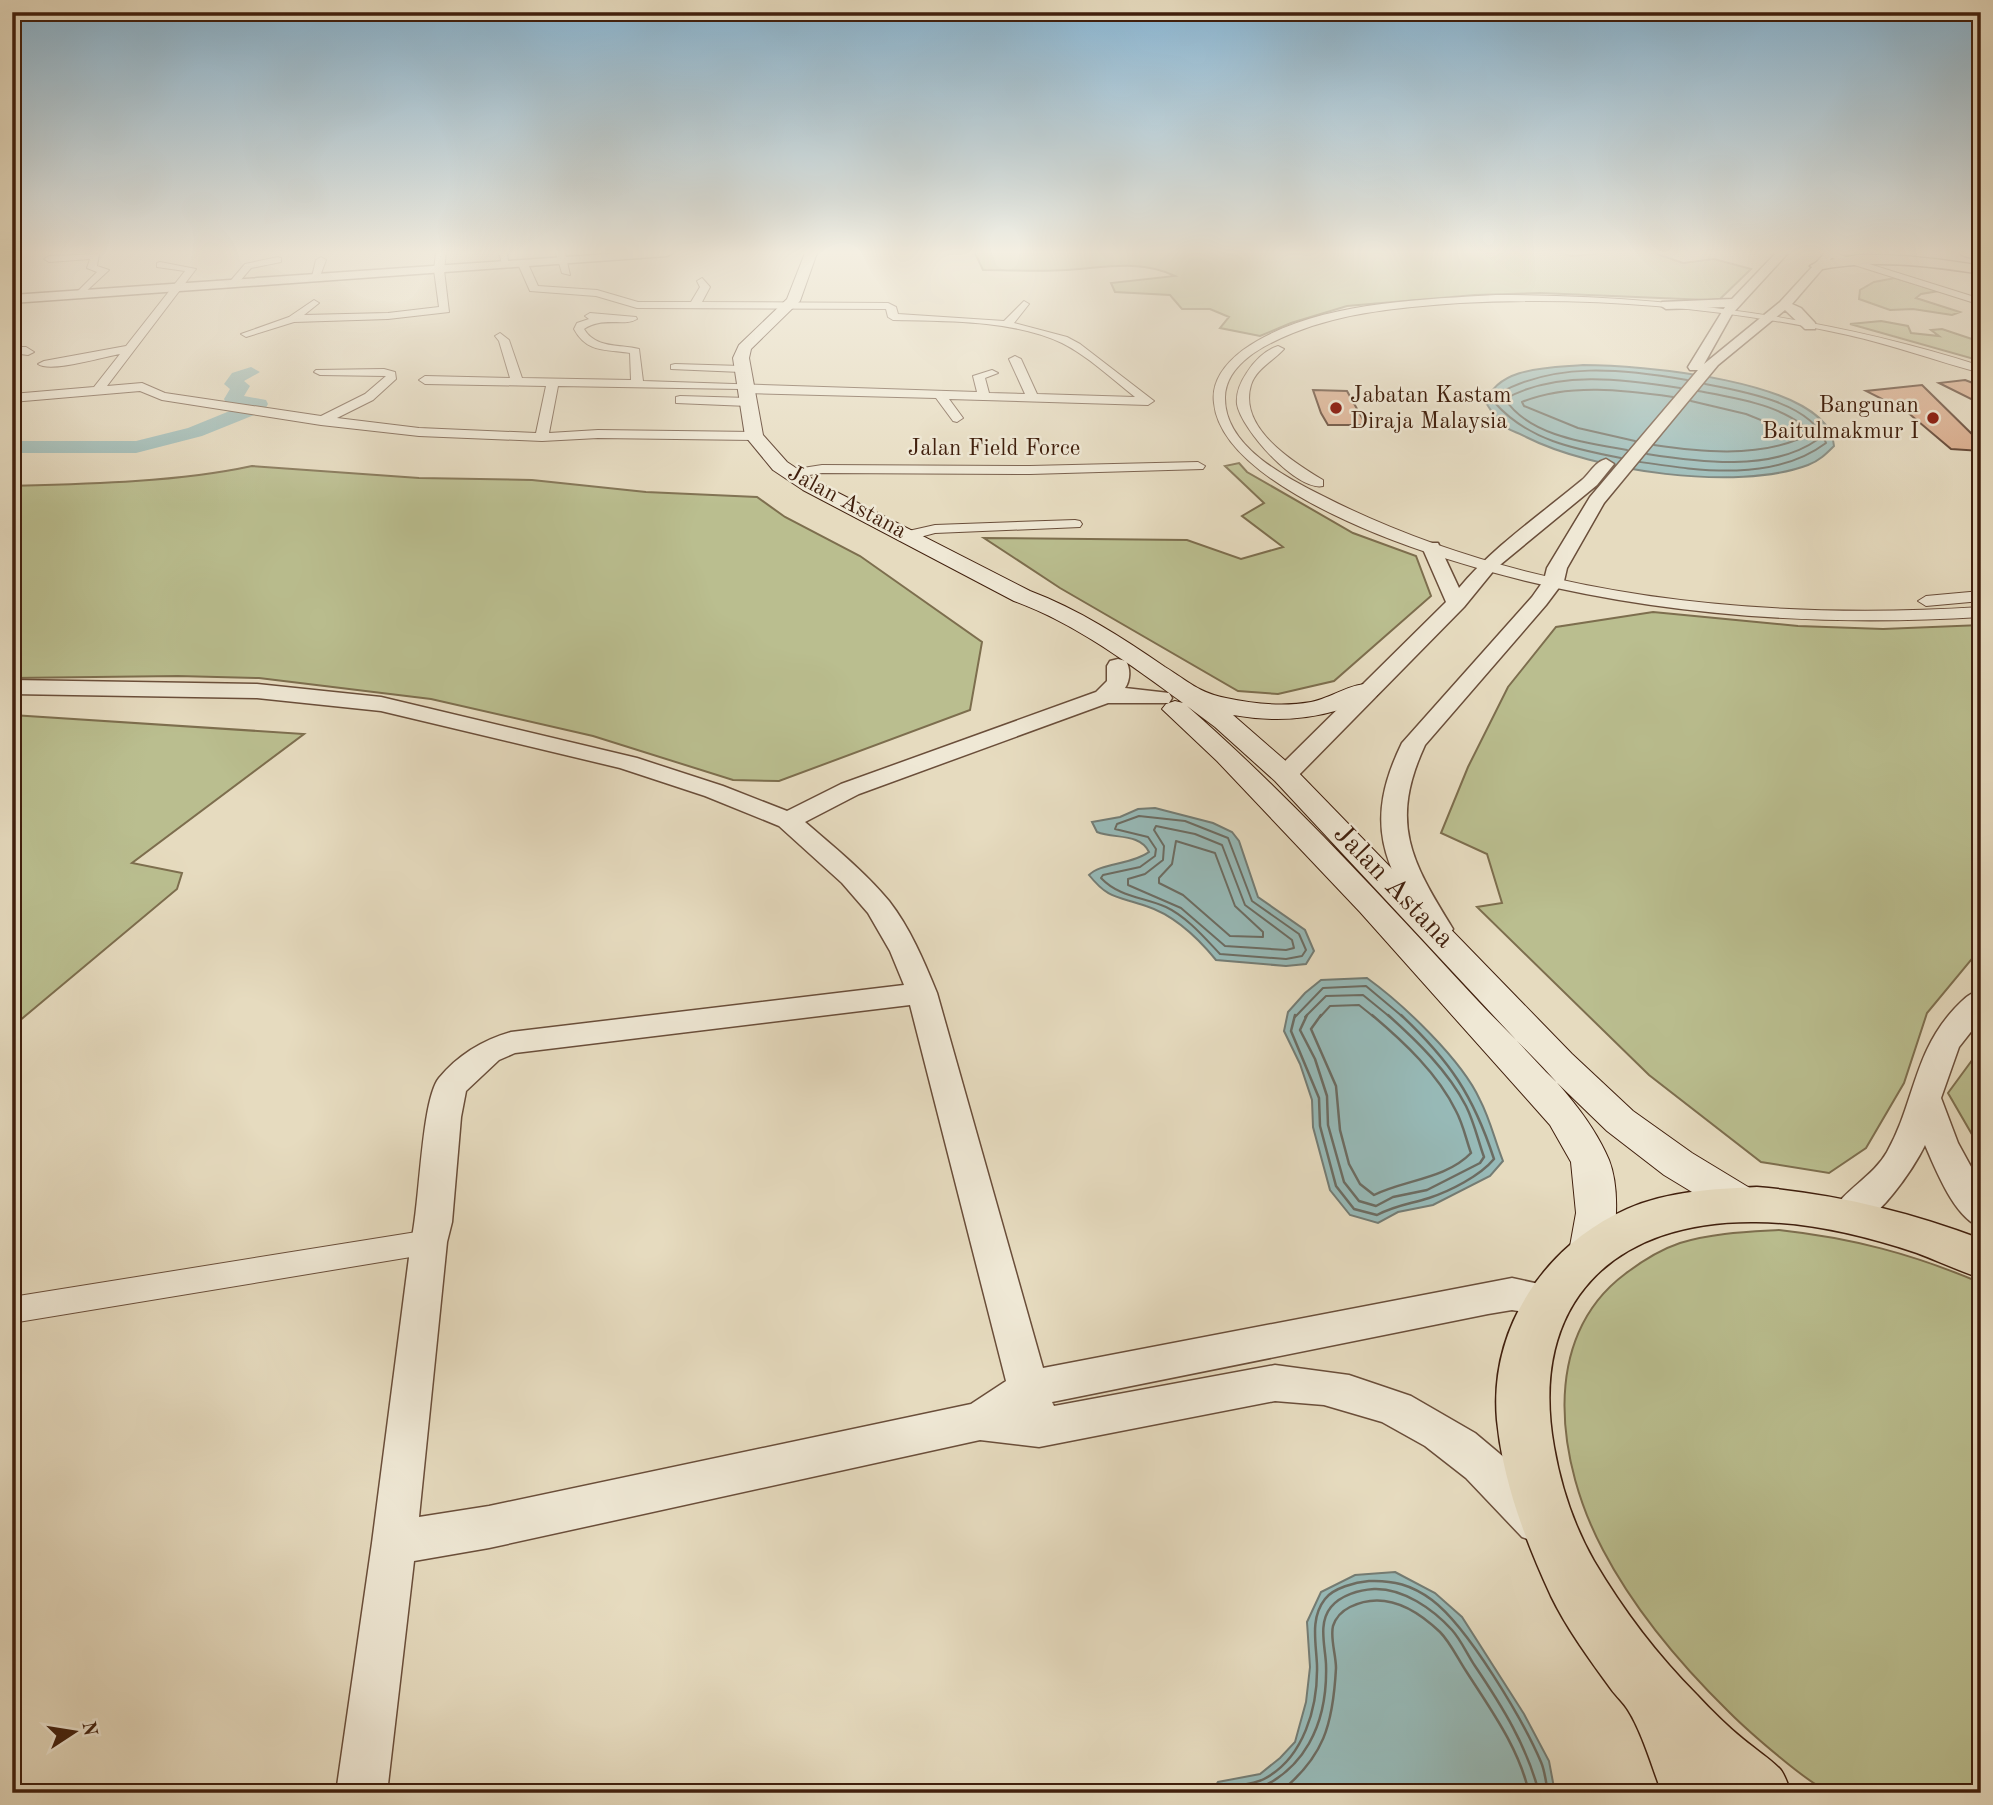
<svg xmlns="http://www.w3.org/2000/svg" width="1993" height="1805" viewBox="0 0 1993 1805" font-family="'Old Standard TT',serif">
	<rect width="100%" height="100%" fill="#e6dbbf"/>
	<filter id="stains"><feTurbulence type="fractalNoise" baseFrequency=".00286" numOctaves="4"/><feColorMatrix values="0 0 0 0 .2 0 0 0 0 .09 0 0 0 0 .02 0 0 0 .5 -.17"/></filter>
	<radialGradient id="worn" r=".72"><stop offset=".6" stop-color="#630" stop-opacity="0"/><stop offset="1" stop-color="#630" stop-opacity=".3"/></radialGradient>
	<path fill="#babe8f" stroke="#7d6e4e" stroke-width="2" d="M975,253H1563L1571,256L1607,253H1654L1683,263L1714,259L1751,269L1720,299L1708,300L1540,293L1475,295L1347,306L1291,323L1260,336L1220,328L1229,317L1210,309H1182L1170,295L1115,292L1111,283L1175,276C1140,259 1103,268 1066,270C1039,272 1011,270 983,270Z
		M1895,278L1939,291L1921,294L1916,298L1960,312L1952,315L1913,309L1890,310L1859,299L1860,290L1874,282Z
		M1881,321L1908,326L1911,333L1939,336L1931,330L1942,329L1981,342V361L1850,324Z
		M1239,463L1247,472L1353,533L1416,556L1431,596L1334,681L1278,694L1238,691L1060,588L984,538L1187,540L1241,559L1283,547L1242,516L1264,503L1225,466Z
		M252,466L419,478L532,480L646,492L757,497L785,517L860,556L982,642L970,710L779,781L733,780L593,736L431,699L259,678L178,676L12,678V486C89,484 178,482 252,466Z
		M1653,612L1798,626L1883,629L1981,625V948L1927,1013L1904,1083L1866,1148L1829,1173L1761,1162L1649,1075L1477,907L1502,903L1487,854L1441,833L1468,767L1508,687L1556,627Z
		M12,715L304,734L132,863L182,873L177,889L12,1027Z
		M1981,1048V1150L1948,1093Z
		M1779,1230C1852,1238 1913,1254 1981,1283V1793C1945,1793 1910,1793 1875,1793C1862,1793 1845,1796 1833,1793C1813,1789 1745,1728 1729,1712C1680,1664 1635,1611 1603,1550C1558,1465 1538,1339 1625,1274C1642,1261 1659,1250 1680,1243C1713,1233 1745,1232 1779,1230Z"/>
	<path fill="#97bab8" stroke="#747c74" stroke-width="2" d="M1583,365C1634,365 1830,379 1834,446C1826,454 1819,461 1808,465C1737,492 1593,471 1526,437C1519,433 1508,430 1502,425C1496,419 1491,410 1486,403C1497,366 1551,368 1583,365Z
		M1155,808L1213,823L1232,832L1239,841L1258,897L1305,930L1314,951L1306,964L1286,966L1216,960C1198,938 1174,915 1146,906C1118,896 1109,900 1089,875C1100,863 1131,865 1149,852C1140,833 1115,839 1097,832L1092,822L1120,817L1138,809Z
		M1367,978C1403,1004 1462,1060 1480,1100C1490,1119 1495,1141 1503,1161L1490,1176L1433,1205L1398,1212L1378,1223L1350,1215L1330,1190L1313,1127L1312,1100L1300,1064L1284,1031L1288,1012L1305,993L1321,980Z
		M1395,1572L1435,1593L1462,1617L1524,1714L1549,1761L1555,1793H1211L1218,1782L1260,1774L1280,1758L1295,1742L1306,1702L1310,1667L1307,1622L1321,1592L1355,1575Z"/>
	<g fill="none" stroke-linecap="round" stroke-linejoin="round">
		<path stroke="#6c6c62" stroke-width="2" d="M1635,441L1578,428L1524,406L1522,402C1568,383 1625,390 1673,397
			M1654,445C1701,452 1754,457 1799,439L1798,435L1746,414L1691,401
			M1627,450C1587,443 1529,436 1505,399C1556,370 1624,379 1680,388
			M1647,454C1699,462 1771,472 1817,440C1793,406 1736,398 1698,391
			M1621,458C1574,449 1528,440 1495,403L1496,395C1554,361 1623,369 1687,380
			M1640,462C1701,471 1774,482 1826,443C1813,403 1742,391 1705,384
			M1139,816L1185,821L1228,838L1252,901L1299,934L1306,950L1302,956L1286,959L1220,954C1204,937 1187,917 1166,907C1143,897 1119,897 1101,878L1103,875L1140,867L1155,856L1156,849L1148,837L1115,829L1117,824Z
			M1156,826L1195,834L1222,845L1245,905L1292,940L1294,948L1286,950L1225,946L1181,908L1128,885V879L1145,874L1163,860L1164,846L1154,830Z
			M1176,841L1215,853L1235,906L1263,932V937L1230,936L1183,895L1159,883V878L1172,864Z
			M1295,1017L1323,988L1366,986L1403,1017
			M1305,1017L1326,996L1363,995L1390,1017
			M1320,1017L1330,1006L1359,1005L1374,1017"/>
		<path stroke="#6c6c62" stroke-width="2.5" d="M1295,1015L1291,1031L1319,1098L1320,1126L1336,1186L1354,1209L1377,1215C1396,1205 1410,1204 1429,1198C1450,1191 1480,1176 1494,1159C1473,1095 1450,1061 1401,1015
			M1307,1015L1300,1030L1315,1059L1327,1096L1328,1125L1344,1182L1359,1201L1376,1206L1393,1197L1427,1190L1480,1163L1484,1157C1478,1140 1474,1122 1466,1106C1448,1071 1417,1041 1388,1015
			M1321,1015L1311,1029L1336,1086L1340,1130L1349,1164L1360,1184L1374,1195C1404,1180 1446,1179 1471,1153C1466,1139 1463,1124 1456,1111C1438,1074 1404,1042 1372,1015
			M1219,1793L1223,1788C1236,1785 1253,1785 1264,1779C1304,1758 1318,1707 1317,1665C1316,1642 1310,1618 1325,1599C1333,1588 1356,1582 1369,1581C1393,1580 1412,1585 1432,1600C1468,1627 1523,1720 1541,1762C1545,1771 1546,1783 1548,1793
			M1247,1793C1305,1774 1328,1723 1326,1664C1325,1645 1318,1623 1331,1607C1341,1595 1359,1590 1374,1589C1403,1588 1433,1609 1452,1630C1461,1640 1467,1654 1475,1666C1502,1706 1527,1746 1539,1793
			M1279,1793C1324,1757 1333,1725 1336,1668C1336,1655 1330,1638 1333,1626C1336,1617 1342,1611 1350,1607C1384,1590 1415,1608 1440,1632C1450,1642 1458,1659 1466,1671C1491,1710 1519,1748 1529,1793"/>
		<path fill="#97bab8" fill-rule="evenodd" d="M251,367L260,372L244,381L250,386L244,396L266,400L268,404L264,411L202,436L136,453H12V441H136L188,428L242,406L226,403L224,399L230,389L224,384L232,373Z"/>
	</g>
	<path fill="#d8a380" stroke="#401f0d" stroke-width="2" d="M1965,380L1981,386V404L1939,383Z
		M1922,385L1981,443V451L1951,449L1906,411L1866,391Z
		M1313,390L1347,391L1366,425H1328L1321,413Z"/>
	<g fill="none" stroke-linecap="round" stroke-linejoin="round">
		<defs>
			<path id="minor" d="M436,253H446L444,270L449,312L388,319L294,322L246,337L241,334L289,317L314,300L319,303L304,315L388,313L439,307L434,270Z
				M499,253H507L509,267H503Z
				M556,253H565L570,275L562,273Z
				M1825,253H1834L1981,299V305L1826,256Z
				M99,254L97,266L109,270L80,297L75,294L97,272L87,268L90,259L49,262L44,259L49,256Z
				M278,257L281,258V262L251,268L235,287L227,285L245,264Z
				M321,257L326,260L319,279L311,281L316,260Z
				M523,261L528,264L538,286L597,290L638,302H691L700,287L697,281L702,278L710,287L702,302L888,303L896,307L898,314L1004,321L1024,301L1029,304L1014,323L1067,337L1080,344L1154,401L1148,405L949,399L963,418L957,422L953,421L936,398L746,393L740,389L558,386L549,433L598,430L754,432L760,436L754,440L598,438L542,441L419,436L321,425L162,400L140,391L12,402V394L94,387L120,354C103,357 50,373 38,364L44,361L126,346L185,271L157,267V263L160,262L196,269L107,386L142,383L165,393L321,416L365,394L386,376L320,375L314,372L316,370L384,369L395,372L396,379L373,400L337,418L419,428L536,433L546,386L425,384L419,380L425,376L510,378L499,341L495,336L500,333L509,340L522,378L631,380L630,353C605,349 587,353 574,329L577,323L589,319L585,316L590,313L636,317L637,319C624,327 604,316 584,329C596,349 619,344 639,349L643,381L977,392L973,376L992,370L998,373L985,378L989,393L1025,394L1009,359L1015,356L1021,359L1037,394L1135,397C1112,379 1088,356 1062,343C1014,320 945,321 893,320L888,317L886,309L637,308L596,296L530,291L518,264Z
				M1496,295C1662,295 1822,315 1981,366V373C1936,361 1893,345 1848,335C1721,307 1590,296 1460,303C1404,307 1345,312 1293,333C1266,344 1226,363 1225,397C1224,446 1285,477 1323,496C1523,598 1759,621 1981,607V617C1800,628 1614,613 1441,557C1378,537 1221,478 1214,403C1211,381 1226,363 1243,350C1311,302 1416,300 1496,295Z
				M1278,346L1284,349C1273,361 1256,369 1251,385C1238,428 1293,462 1323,480V486C1297,492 1241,429 1237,404C1236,393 1240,383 1246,374C1253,362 1265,350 1278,346Z
				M12,347H26L34,352L28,355L12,353Z
				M675,364L741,366L747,369L741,372L671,369V365Z
				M680,396L748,398L754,402L748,406L676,403V397Z
				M1198,462L1205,466L1203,469L1030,474L822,473L790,478L783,474L790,470L822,465L1030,466Z
				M1075,520L1080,521L1082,524L1080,527L935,533L909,540L901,535L904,532L935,525Z
				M1981,591V601L1926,606L1918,601L1926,596Z
				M429,1230L440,1233L444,1242L440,1251L429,1254L12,1323V1297Z"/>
			<path id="tertiary" d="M623,253H673L667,256L12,303V295Z
				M1776,253H1788L1732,314L1704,364L1780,302L1825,253H1836L1792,304L1801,308L1815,323V329H1805L1785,310L1718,365L1604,503L1567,568L1564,581L1546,605L1425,745C1389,823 1411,861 1453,929L1449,935L1439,938L1429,935C1383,865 1363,823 1402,743L1532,597L1544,580L1547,568L1590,497L1698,370H1690L1688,367L1725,307L1666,309L1660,305L1662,302L1732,299Z
				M1960,253L1981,254V261L1962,255Z
				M1606,459L1614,464L1597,485L1495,569L1464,607L1294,780L1285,782L1276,780L1273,775L1276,770L1446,602L1422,547L1424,543H1438L1459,588C1494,546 1540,515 1582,480C1590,473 1595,462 1606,459Z
				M1118,659L1126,661C1131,669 1130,681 1125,688L1169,693L1172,698L1169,703H1108L859,794L805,822C834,847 864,871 889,901C910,928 924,961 937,993L1043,1368L1512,1278L1562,1289L1567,1300L1562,1311L1548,1316L1512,1310L1488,1314L1052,1402L1054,1406L1275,1365L1349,1375L1411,1396L1475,1433L1506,1459L1554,1507L1560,1522L1554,1537L1538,1543L1522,1537L1466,1478L1425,1446L1382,1422L1324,1405L1275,1401L1039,1447L980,1440L489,1548L414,1561L387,1793H336L372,1543L411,1242C420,1206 421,1100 439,1078C458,1055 483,1040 511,1032L904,985L890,951L868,913L842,883L779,826L705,796L620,768L381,711L257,698L12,694V680L257,684L381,697L637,758L723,786L787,811L841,784L1096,692L1107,681V666L1110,661ZM910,1005L1006,1381L971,1404L489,1506L419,1517L447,1242L452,1222L461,1117L466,1091L499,1060L515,1053Z
				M1981,990V1019L1959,1047L1941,1098L1958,1143L1981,1185V1227C1955,1219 1936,1170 1925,1145C1914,1168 1877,1223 1851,1228C1846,1229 1841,1227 1835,1225L1830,1215C1843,1190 1873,1177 1887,1152C1915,1102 1913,1053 1955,1008C1964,999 1969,993 1981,990Z"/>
			<path id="secondary" d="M805,253H817L800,301L751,349L749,358L763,435L787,462L817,482L1030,591C1078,609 1123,638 1165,667C1188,681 1199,693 1226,698C1254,704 1283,707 1311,702C1333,698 1356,679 1377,685L1381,690L1377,695C1330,718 1284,724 1233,715L1295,769L1572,1054L1633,1111L1692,1153L1758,1193L1764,1204L1758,1215L1744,1220L1730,1215L1664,1175L1607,1131L1546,1072L1275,781L1215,727L1187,706C1291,797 1384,900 1478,1001C1522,1048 1584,1100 1609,1160C1620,1188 1618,1238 1605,1264L1590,1269L1575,1264L1569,1252L1576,1213L1571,1162L1550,1125L1360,912L1217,761L1162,709L1166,704L1175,701L1183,703C1131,665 1075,623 1014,601L803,490L773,470L745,436L733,358L739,345L787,299Z"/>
			<path id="primary" d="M1858,255C1899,254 1940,259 1981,266V274C1926,265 1872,259 1817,270L1810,266L1817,262Z
				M1757,1187C1835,1194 1908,1211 1981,1239V1278C1959,1271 1938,1261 1917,1253C1866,1236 1810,1222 1756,1222C1614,1220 1528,1302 1554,1447C1561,1487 1574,1526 1594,1561C1623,1610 1657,1655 1697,1695C1711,1710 1727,1726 1743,1739C1755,1749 1769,1758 1780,1769C1785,1775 1788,1785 1791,1793H1662C1652,1767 1642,1732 1628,1710C1624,1703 1616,1696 1611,1689C1590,1660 1567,1629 1551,1596C1525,1539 1503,1482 1497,1420C1489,1328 1545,1245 1627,1209C1668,1191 1714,1189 1757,1187Z"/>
		</defs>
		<use href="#minor" stroke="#6a4e3a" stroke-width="2"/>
		<use href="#tertiary" stroke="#6a4e3a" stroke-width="3"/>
		<use href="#secondary" stroke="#401f0d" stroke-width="2"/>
		<use href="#primary" stroke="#401f0d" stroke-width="3"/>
		<use href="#minor" fill="#efe8d5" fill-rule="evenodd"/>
		<use href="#tertiary" fill="#efe8d5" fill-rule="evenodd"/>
		<use href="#secondary" fill="#efe8d5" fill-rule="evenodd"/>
		<use href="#primary" fill="#e6dbbf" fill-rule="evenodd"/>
	</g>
	<linearGradient id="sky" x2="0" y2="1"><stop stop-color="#87b6d5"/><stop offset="0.5" stop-color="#f4efe2"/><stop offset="1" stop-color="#f4efe2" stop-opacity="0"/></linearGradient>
	<rect width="1993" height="505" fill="url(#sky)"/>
	<g fill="#8f2418" stroke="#efe8d5" stroke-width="2.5">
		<circle cx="1336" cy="408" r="7"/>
		<circle cx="1933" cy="418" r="7"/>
	</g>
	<g text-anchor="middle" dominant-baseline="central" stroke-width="5" stroke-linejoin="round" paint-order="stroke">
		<g font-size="23" fill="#401f0d" stroke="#efe8d5" text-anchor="start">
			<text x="1350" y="395">Jabatan Kastam<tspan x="1350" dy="26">Diraja Malaysia</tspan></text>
			<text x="1919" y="405" text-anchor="end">Bangunan<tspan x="1919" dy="26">Baitulmakmur I</tspan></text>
		</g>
		<g font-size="23" fill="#401f0d" stroke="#efe8d5">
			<text x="994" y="448">Jalan Field Force</text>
			<text transform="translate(847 502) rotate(28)">Jalan Astana</text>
		</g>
		<g font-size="28" fill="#401f0d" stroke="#efe8d5">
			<text transform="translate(1393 887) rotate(46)">Jalan Astana</text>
		</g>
	</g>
	<rect width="1993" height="1805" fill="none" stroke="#e6dbbf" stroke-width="42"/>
	<rect x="14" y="14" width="1965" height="1777" fill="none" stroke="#401f0d" stroke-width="3.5"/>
	<rect x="21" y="21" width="1951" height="1763" fill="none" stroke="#401f0d" stroke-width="2"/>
	<g transform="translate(74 1732) rotate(78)" stroke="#efe8d5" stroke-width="5" paint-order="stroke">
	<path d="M0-5L12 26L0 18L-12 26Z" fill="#401f0d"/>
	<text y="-10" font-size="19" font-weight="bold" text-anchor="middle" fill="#401f0d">N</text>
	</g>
	<rect width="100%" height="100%" filter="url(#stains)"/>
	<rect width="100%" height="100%" fill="url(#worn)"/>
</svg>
